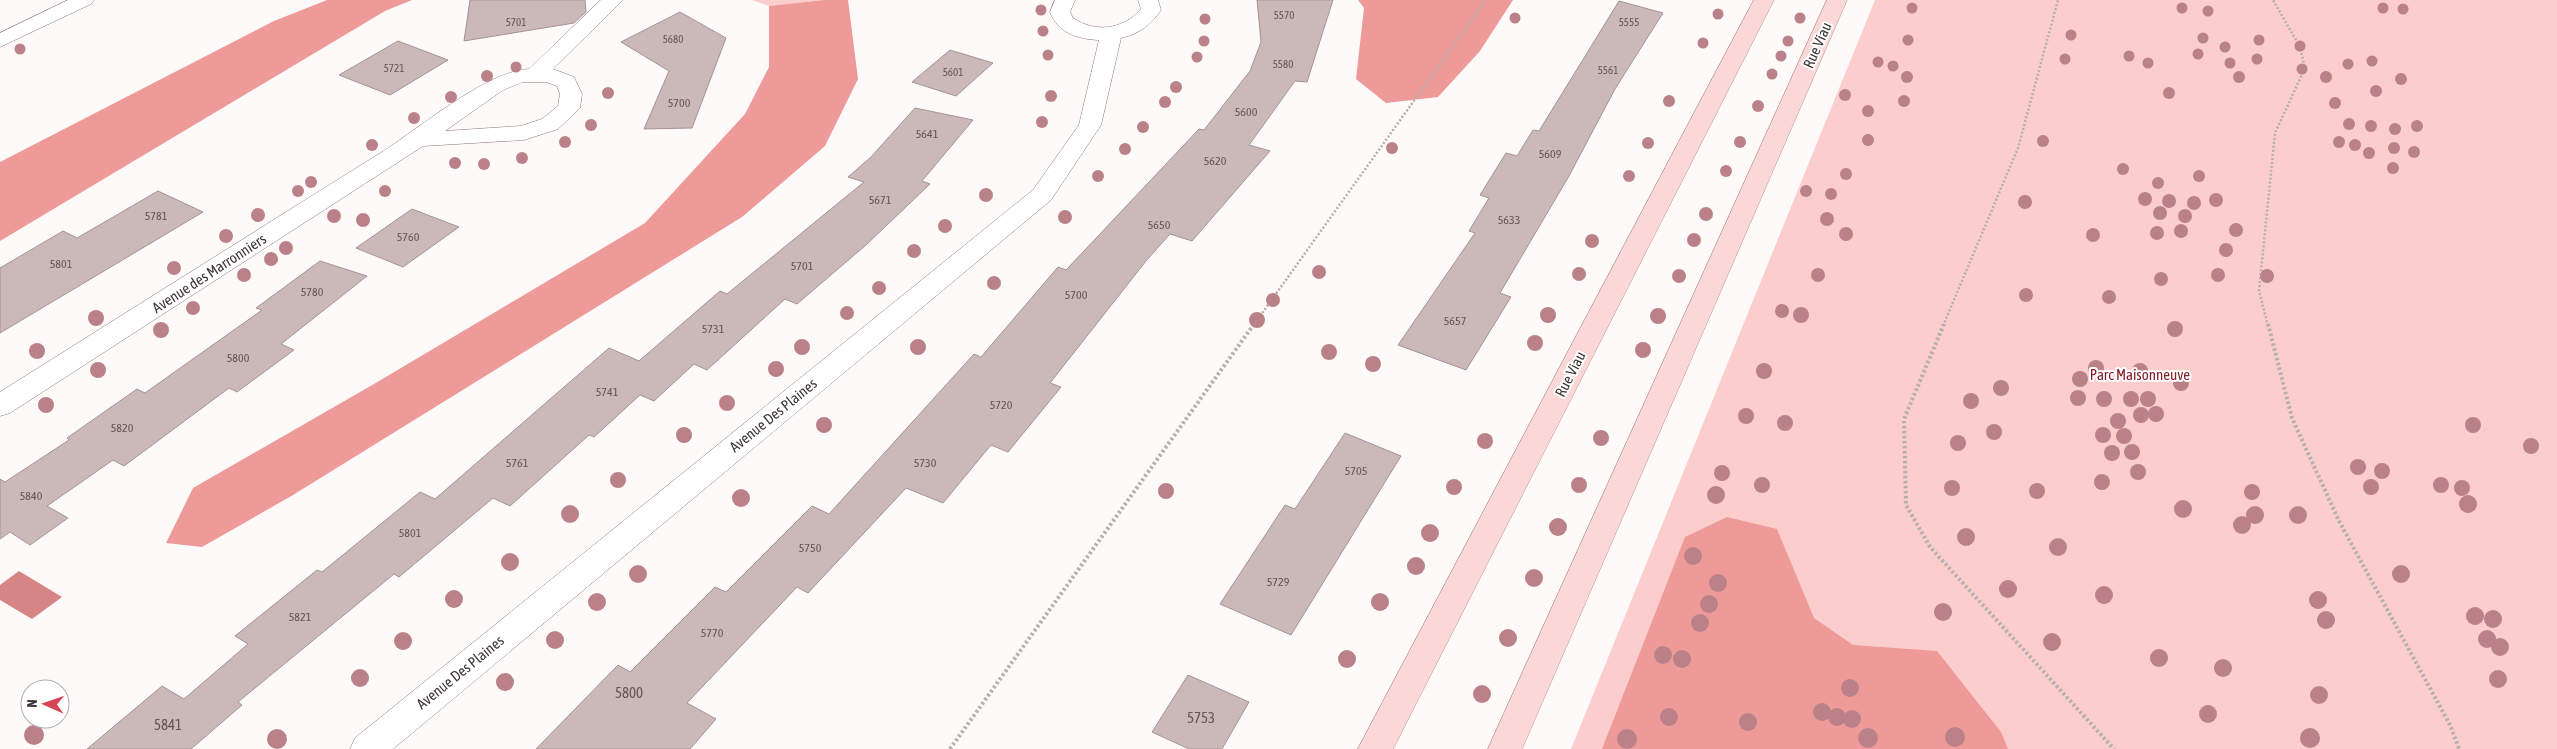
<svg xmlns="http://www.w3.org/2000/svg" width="2557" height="749" viewBox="0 0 2557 749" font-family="'Asap Condensed',sans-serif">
	<rect width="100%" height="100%" fill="#fefafa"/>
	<path fill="#fbcdcc" d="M752,0H824L769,6Z
		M1875,0H2557V749H1571Z"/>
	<path fill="#ee9a99" d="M327,0H412L385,11L0,241V162L274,21Z
		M824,0H848L858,79L825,146L742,217L293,495L202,547L166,543L193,488L374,384L645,223L745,114L769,67V6Z
		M1358,0H1513L1480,51L1438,97L1386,103L1356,79L1364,8Z
		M1727,517L1777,529L1814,618L1853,645L1937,651L2001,732L2008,749H1602L1685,537Z"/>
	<path fill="#d68484" d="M19,571L62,597L32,619L0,600V585Z"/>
	<path fill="#cbb8b8" stroke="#a59392" d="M470,0H585L586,12L574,23L464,41Z
		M1257,0H1333L1307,82L1295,81L1249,145L1270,151L1192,241L1170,234L1146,261L1050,383L1061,387L1008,452L991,445L943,503L906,488L808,593L797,587L687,703L716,719L690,749H536L618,665L630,672L715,587L726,592L812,506L829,514L974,354L981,357L1058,267L1066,270L1199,129L1204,130L1250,71L1261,42Z
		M1619,1L1663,13L1615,89L1569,176L1500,293L1511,297L1466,370L1398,345L1475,233L1469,231L1489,198L1480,195L1506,153L1517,156L1533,130L1539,131Z
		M680,12L726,38L692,128L644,129L669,71L621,42Z
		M398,41L448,60L390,95L339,75Z
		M950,50L993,63L956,96L912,82Z
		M915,108L973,120L922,181L930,184L866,245L797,304L785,299L707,370L694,364L654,401L640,395L594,437L589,435L510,506L493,498L399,577L394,574L238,702L242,705L191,749H87L162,686L184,699L248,644L235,636L317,570L322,572L420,492L435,499L609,348L639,361L720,291L727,294L864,182L848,177L871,157Z
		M158,191L203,212L0,333V268L63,231L77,238Z
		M412,209L459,227L403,267L356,248Z
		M320,261L367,276L281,344L294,350L237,392L229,388L124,466L113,460L47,506L68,518L30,545L10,532L0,539V479L5,482L69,440L67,438L137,389L145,393L262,310L256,308Z
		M1345,433L1401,456L1291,635L1220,604L1285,505L1295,509Z
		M1188,675L1249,702L1222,749H1189L1152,732Z"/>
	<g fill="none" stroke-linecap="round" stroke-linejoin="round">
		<defs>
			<path id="minor" d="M68,0H94L91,4L0,47V33Z
				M601,0H623L553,69L574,77L582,94L580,108L558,129L524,140L423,146L10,413L0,416V392C127,312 254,232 382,152C420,128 486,71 529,69ZM523,82H546L557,86L560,94L558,106L542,119L521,126L445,131L503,90Z
				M1055,0H1075L1070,12L1073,18C1095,33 1123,30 1141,9L1138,0H1158L1161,10C1151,25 1139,34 1121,38L1101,125L1051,200L393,749H350L355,738L1033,190L1079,125L1099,40C1077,39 1058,33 1050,12Z"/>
			<path id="major" d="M1754,0H1774L1393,749H1358Z
				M1827,0H1847L1522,749H1488Z"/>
		</defs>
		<use href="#minor" stroke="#8a7978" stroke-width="1"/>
		<use href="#major" stroke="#b88f8e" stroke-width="1"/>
		<path stroke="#b5afaf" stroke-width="2.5" stroke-dasharray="2 2" stroke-linecap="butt" d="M1253,326L1486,0
			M1943,326L2018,148L2058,0
			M2268,326L2259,291L2275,133L2305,68L2300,47L2273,0"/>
		<path stroke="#b5afaf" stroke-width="4" stroke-dasharray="2.5 2.5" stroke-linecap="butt" d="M1944,324L1904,419L1906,505L1930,547L2114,749
			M2268,324L2292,418L2339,521L2450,725L2459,749
			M950,749L1254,324"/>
		<use href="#minor" fill="#fff" fill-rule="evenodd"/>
		<use href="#major" fill="#fbd8d7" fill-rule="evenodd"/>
	</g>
	<g fill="#ba8288">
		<circle cx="1912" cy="8" r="5.5"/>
		<circle cx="2182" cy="8" r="5.5"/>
		<circle cx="2383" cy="8" r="5.5"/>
		<circle cx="2403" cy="9" r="5.5"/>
		<circle cx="1041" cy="10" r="5.5"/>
		<circle cx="2208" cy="11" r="5.5"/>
		<circle cx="1718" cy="14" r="5.5"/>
		<circle cx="1515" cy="18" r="5.5"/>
		<circle cx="1800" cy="18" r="5.5"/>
		<circle cx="1205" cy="19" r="5.5"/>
		<circle cx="1043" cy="31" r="5.5"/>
		<circle cx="2071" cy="35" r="5.5"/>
		<circle cx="2203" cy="38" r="5.5"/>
		<circle cx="1908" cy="40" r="5.5"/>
		<circle cx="2259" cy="40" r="5.5"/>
		<circle cx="1204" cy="41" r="5.5"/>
		<circle cx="1788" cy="41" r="5.5"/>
		<circle cx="1703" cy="43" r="5.5"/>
		<circle cx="2300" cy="46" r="5.5"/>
		<circle cx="2225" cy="47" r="5.5"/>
		<circle cx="20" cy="49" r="5.5"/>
		<circle cx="2198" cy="54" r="5.5"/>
		<circle cx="1048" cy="55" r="5.5"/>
		<circle cx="1781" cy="56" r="5.5"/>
		<circle cx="2129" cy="56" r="5.5"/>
		<circle cx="1197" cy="57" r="5.5"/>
		<circle cx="2065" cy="59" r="5.5"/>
		<circle cx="2257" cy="59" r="5.5"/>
		<circle cx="2372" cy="61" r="5.5"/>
		<circle cx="1878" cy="62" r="5.5"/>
		<circle cx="2148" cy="63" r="5.5"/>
		<circle cx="2230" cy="63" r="5.5"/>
		<circle cx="2348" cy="64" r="5.5"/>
		<circle cx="1893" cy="66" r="5.5"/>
		<circle cx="516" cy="67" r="5.5"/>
		<circle cx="2302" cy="69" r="5.5"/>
		<circle cx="1772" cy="74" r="5.5"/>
		<circle cx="487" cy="76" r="6"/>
		<circle cx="1907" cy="77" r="6"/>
		<circle cx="2239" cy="77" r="6"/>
		<circle cx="2326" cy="77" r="6"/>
		<circle cx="2401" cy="79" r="6"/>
		<circle cx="1176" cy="87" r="6"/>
		<circle cx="2376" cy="91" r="6"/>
		<circle cx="608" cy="93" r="6"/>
		<circle cx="2169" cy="93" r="6"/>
		<circle cx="1845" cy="95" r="6"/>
		<circle cx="1051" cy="96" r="6"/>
		<circle cx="451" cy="97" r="6"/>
		<circle cx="1669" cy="101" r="6"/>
		<circle cx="1904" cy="101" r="6"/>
		<circle cx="1165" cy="102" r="6"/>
		<circle cx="2335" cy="103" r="6"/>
		<circle cx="1758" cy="106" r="6"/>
		<circle cx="1868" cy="111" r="6"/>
		<circle cx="414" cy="118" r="6"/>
		<circle cx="1042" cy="122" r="6"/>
		<circle cx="2349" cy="124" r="6"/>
		<circle cx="591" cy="125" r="6"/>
		<circle cx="2371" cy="126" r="6"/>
		<circle cx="2417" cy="126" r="6"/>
		<circle cx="1143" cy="127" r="6"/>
		<circle cx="2395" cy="129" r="6"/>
		<circle cx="1868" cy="140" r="6"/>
		<circle cx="2043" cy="141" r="6"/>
		<circle cx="565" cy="142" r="6"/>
		<circle cx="1740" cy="142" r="6"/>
		<circle cx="2339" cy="142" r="6"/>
		<circle cx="1648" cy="143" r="6"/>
		<circle cx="372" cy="145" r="6"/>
		<circle cx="2355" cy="145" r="6"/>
		<circle cx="1392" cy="148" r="6"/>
		<circle cx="2394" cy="148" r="6"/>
		<circle cx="1125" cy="149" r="6"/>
		<circle cx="2414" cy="152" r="6"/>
		<circle cx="2369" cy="153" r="6"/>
		<circle cx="522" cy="158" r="6"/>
		<circle cx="455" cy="163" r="6"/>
		<circle cx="484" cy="164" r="6"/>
		<circle cx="2393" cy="168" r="6"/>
		<circle cx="2123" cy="169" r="6"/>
		<circle cx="1726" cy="171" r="6"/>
		<circle cx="1846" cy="174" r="6"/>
		<circle cx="1098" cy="176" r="6"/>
		<circle cx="1629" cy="176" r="6"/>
		<circle cx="2199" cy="176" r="6"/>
		<circle cx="311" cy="182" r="6"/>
		<circle cx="2158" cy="183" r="6"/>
		<circle cx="298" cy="191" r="6"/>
		<circle cx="385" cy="191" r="6"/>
		<circle cx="1806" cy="191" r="6"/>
		<circle cx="1831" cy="194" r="6"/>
		<circle cx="986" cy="195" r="7"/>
		<circle cx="2145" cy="199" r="7"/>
		<circle cx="2216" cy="200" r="7"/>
		<circle cx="2169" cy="201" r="7"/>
		<circle cx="2025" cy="202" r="7"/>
		<circle cx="2194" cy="203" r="7"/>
		<circle cx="2160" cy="213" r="7"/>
		<circle cx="1706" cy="214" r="7"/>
		<circle cx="258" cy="215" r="7"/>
		<circle cx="334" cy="216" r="7"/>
		<circle cx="2185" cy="216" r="7"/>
		<circle cx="1065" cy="217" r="7"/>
		<circle cx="1827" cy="219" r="7"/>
		<circle cx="363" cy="220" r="7"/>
		<circle cx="945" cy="226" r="7"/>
		<circle cx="2236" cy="230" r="7"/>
		<circle cx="2181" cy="231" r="7"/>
		<circle cx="2157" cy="233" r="7"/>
		<circle cx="1846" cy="234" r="7"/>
		<circle cx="2093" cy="235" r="7"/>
		<circle cx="226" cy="236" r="7"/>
		<circle cx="1694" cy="240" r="7"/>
		<circle cx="1592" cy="241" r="7"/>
		<circle cx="286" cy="248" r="7"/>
		<circle cx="2226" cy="250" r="7"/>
		<circle cx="914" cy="251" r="7"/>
		<circle cx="271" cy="259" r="7"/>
		<circle cx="174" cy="268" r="7"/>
		<circle cx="1319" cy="272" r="7"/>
		<circle cx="1579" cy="274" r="7"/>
		<circle cx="244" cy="275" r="7"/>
		<circle cx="1818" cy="275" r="7"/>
		<circle cx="2218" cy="275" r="7"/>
		<circle cx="1679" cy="276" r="7"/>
		<circle cx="2267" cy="276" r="7"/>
		<circle cx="2161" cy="279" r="7"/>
		<circle cx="994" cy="283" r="7"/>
		<circle cx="879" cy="288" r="7"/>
		<circle cx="2026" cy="295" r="7"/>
		<circle cx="2109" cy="297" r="7"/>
		<circle cx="1273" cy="300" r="7"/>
		<circle cx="193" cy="308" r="7"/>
		<circle cx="1782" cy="311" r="7"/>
		<circle cx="847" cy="313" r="7"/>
		<circle cx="1548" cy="315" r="8"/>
		<circle cx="1801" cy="315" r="8"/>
		<circle cx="1658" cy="316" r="8"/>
		<circle cx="96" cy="318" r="8"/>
		<circle cx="1257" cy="320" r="8"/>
		<circle cx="2175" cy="329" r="8"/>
		<circle cx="161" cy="330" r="8"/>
		<circle cx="1535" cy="343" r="8"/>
		<circle cx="802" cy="347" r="8"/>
		<circle cx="918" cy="347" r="8"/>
		<circle cx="1643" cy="350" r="8"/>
		<circle cx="37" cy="351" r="8"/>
		<circle cx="1329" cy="352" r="8"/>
		<circle cx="1373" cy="364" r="8"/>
		<circle cx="2096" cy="368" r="8"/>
		<circle cx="776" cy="369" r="8"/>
		<circle cx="98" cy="370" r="8"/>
		<circle cx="1764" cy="371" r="8"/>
		<circle cx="2140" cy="371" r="8"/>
		<circle cx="2080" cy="379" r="8"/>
		<circle cx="2181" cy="383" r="8"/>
		<circle cx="2001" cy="388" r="8"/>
		<circle cx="2078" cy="398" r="8"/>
		<circle cx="2104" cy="399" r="8"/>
		<circle cx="2131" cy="399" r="8"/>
		<circle cx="2148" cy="399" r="8"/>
		<circle cx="1971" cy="401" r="8"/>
		<circle cx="727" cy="403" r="8"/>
		<circle cx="46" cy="405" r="8"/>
		<circle cx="2156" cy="414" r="8"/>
		<circle cx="2141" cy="415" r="8"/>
		<circle cx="1746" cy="416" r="8"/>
		<circle cx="2118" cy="421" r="8"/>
		<circle cx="1785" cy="423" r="8"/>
		<circle cx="824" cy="425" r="8"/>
		<circle cx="2473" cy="425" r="8"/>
		<circle cx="1994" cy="432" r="8"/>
		<circle cx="684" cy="435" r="8"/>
		<circle cx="2103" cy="435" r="8"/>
		<circle cx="2124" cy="436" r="8"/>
		<circle cx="1601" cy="438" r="8"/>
		<circle cx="1485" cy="441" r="8"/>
		<circle cx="1958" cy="443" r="8"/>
		<circle cx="2531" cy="446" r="8"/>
		<circle cx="2132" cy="452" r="8"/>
		<circle cx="2112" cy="453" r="8"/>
		<circle cx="2358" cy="467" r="8"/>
		<circle cx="2382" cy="471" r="8"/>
		<circle cx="2138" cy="472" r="8"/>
		<circle cx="1722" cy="473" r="8"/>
		<circle cx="618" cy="480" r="8"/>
		<circle cx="2102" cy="482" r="8"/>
		<circle cx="1579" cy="485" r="8"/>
		<circle cx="1762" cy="485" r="8"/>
		<circle cx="2441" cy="485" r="8"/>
		<circle cx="1454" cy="487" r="8"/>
		<circle cx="2371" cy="487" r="8"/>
		<circle cx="1952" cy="488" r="8"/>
		<circle cx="2462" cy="488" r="8"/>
		<circle cx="1166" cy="491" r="8"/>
		<circle cx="2037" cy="491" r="8"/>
		<circle cx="2252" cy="492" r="8"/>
		<circle cx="1716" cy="495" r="9"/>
		<circle cx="741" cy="498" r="9"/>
		<circle cx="2468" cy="504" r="9"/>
		<circle cx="2183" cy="509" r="9"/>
		<circle cx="570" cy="514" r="9"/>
		<circle cx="2255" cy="515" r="9"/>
		<circle cx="2298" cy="515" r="9"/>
		<circle cx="2242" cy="525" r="9"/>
		<circle cx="1558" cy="527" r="9"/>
		<circle cx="1430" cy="533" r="9"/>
		<circle cx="1966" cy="537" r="9"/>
		<circle cx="2058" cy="547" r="9"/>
		<circle cx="1693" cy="556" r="9"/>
		<circle cx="510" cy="562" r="9"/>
		<circle cx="1416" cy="566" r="9"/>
		<circle cx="638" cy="574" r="9"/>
		<circle cx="2401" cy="574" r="9"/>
		<circle cx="1534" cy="578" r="9"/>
		<circle cx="1718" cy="583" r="9"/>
		<circle cx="2008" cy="589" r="9"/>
		<circle cx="2104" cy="595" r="9"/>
		<circle cx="454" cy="599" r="9"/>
		<circle cx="2318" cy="600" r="9"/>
		<circle cx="597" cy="602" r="9"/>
		<circle cx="1380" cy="602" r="9"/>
		<circle cx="1709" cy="604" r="9"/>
		<circle cx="1943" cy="612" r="9"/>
		<circle cx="2475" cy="616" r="9"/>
		<circle cx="2493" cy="619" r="9"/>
		<circle cx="2326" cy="620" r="9"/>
		<circle cx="1700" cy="623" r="9"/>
		<circle cx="1508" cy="638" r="9"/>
		<circle cx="2487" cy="639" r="9"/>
		<circle cx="555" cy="640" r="9"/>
		<circle cx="403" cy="641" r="9"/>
		<circle cx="2052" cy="642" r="9"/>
		<circle cx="2500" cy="647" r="9"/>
		<circle cx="1663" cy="655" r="9"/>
		<circle cx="2159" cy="658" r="9"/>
		<circle cx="1347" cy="659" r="9"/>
		<circle cx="1682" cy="659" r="9"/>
		<circle cx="2223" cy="668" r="9"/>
		<circle cx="360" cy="678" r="9"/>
		<circle cx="2498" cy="679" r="9"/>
		<circle cx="505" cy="682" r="9"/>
		<circle cx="1850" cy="688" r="9"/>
		<circle cx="1482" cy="694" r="9"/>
		<circle cx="2319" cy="695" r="9"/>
		<circle cx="1822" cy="712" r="9"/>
		<circle cx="2208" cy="714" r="9"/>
		<circle cx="1669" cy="717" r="9"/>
		<circle cx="1837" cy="717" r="9"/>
		<circle cx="1852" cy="719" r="9"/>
		<circle cx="1748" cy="722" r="9"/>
		<circle cx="34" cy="735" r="10"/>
		<circle cx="1955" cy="737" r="10"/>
		<circle cx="1868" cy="738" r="10"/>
		<circle cx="2310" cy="738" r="10"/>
		<circle cx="277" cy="739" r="10"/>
		<circle cx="1627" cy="739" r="10"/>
	</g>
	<g text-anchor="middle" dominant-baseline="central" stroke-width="4" stroke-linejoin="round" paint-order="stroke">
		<g font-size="11" fill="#615756">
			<text x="1284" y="15">5570</text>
			<text x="516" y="22">5701</text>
			<text x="1629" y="22">5555</text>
			<text x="673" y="39">5680</text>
			<text x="1283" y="64">5580</text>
			<text x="394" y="68">5721</text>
			<text x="1608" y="70">5561</text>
			<text x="953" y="72">5601</text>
		</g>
		<g font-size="12" fill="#615756">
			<text x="679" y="103">5700</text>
			<text x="1246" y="112">5600</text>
			<text x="927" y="134">5641</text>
			<text x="1550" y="154">5609</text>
			<text x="1215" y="161">5620</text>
			<text x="880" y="200">5671</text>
			<text x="156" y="216">5781</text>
			<text x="1509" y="220">5633</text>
			<text x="1159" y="225">5650</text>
			<text x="408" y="237">5760</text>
			<text x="61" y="264">5801</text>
			<text x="802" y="266">5701</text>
			<text x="312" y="292">5780</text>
			<text x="1076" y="295">5700</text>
			<text x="1455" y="321">5657</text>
			<text x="713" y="329">5731</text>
			<text x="238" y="358">5800</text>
			<text x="607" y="392">5741</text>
			<text x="1001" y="405">5720</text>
			<text x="122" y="428">5820</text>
			<text x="517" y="463">5761</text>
			<text x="925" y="463">5730</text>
			<text x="1356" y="471">5705</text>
			<text x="31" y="496">5840</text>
			<text x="410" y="533">5801</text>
			<text x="810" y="548">5750</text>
			<text x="1278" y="582">5729</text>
			<text x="300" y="617">5821</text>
			<text x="712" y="633">5770</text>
		</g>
		<g font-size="15" fill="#3e3736" stroke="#fff">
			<text transform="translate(1817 45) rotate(-66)">Rue Viau</text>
			<text transform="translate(209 273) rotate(-33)">Avenue des Marronniers</text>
			<text transform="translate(1570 374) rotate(-63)">Rue Viau</text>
			<text transform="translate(773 415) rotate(-39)">Avenue Des Plaines</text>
			<text transform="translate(460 672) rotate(-39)">Avenue Des Plaines</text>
		</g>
		<g font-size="15" fill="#82202a" stroke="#fff">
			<text x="2140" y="374">Parc Maisonneuve</text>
		</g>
		<g font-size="15" fill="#615756">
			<text x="629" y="692">5800</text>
			<text x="1201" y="717">5753</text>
			<text x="168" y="724">5841</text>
		</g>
	</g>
	<g transform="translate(45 704) rotate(272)"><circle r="24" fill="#ffffff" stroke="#b2afaf"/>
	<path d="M0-4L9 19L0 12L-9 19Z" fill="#d64652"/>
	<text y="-8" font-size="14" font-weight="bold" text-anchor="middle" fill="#3e3736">N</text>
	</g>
</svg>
